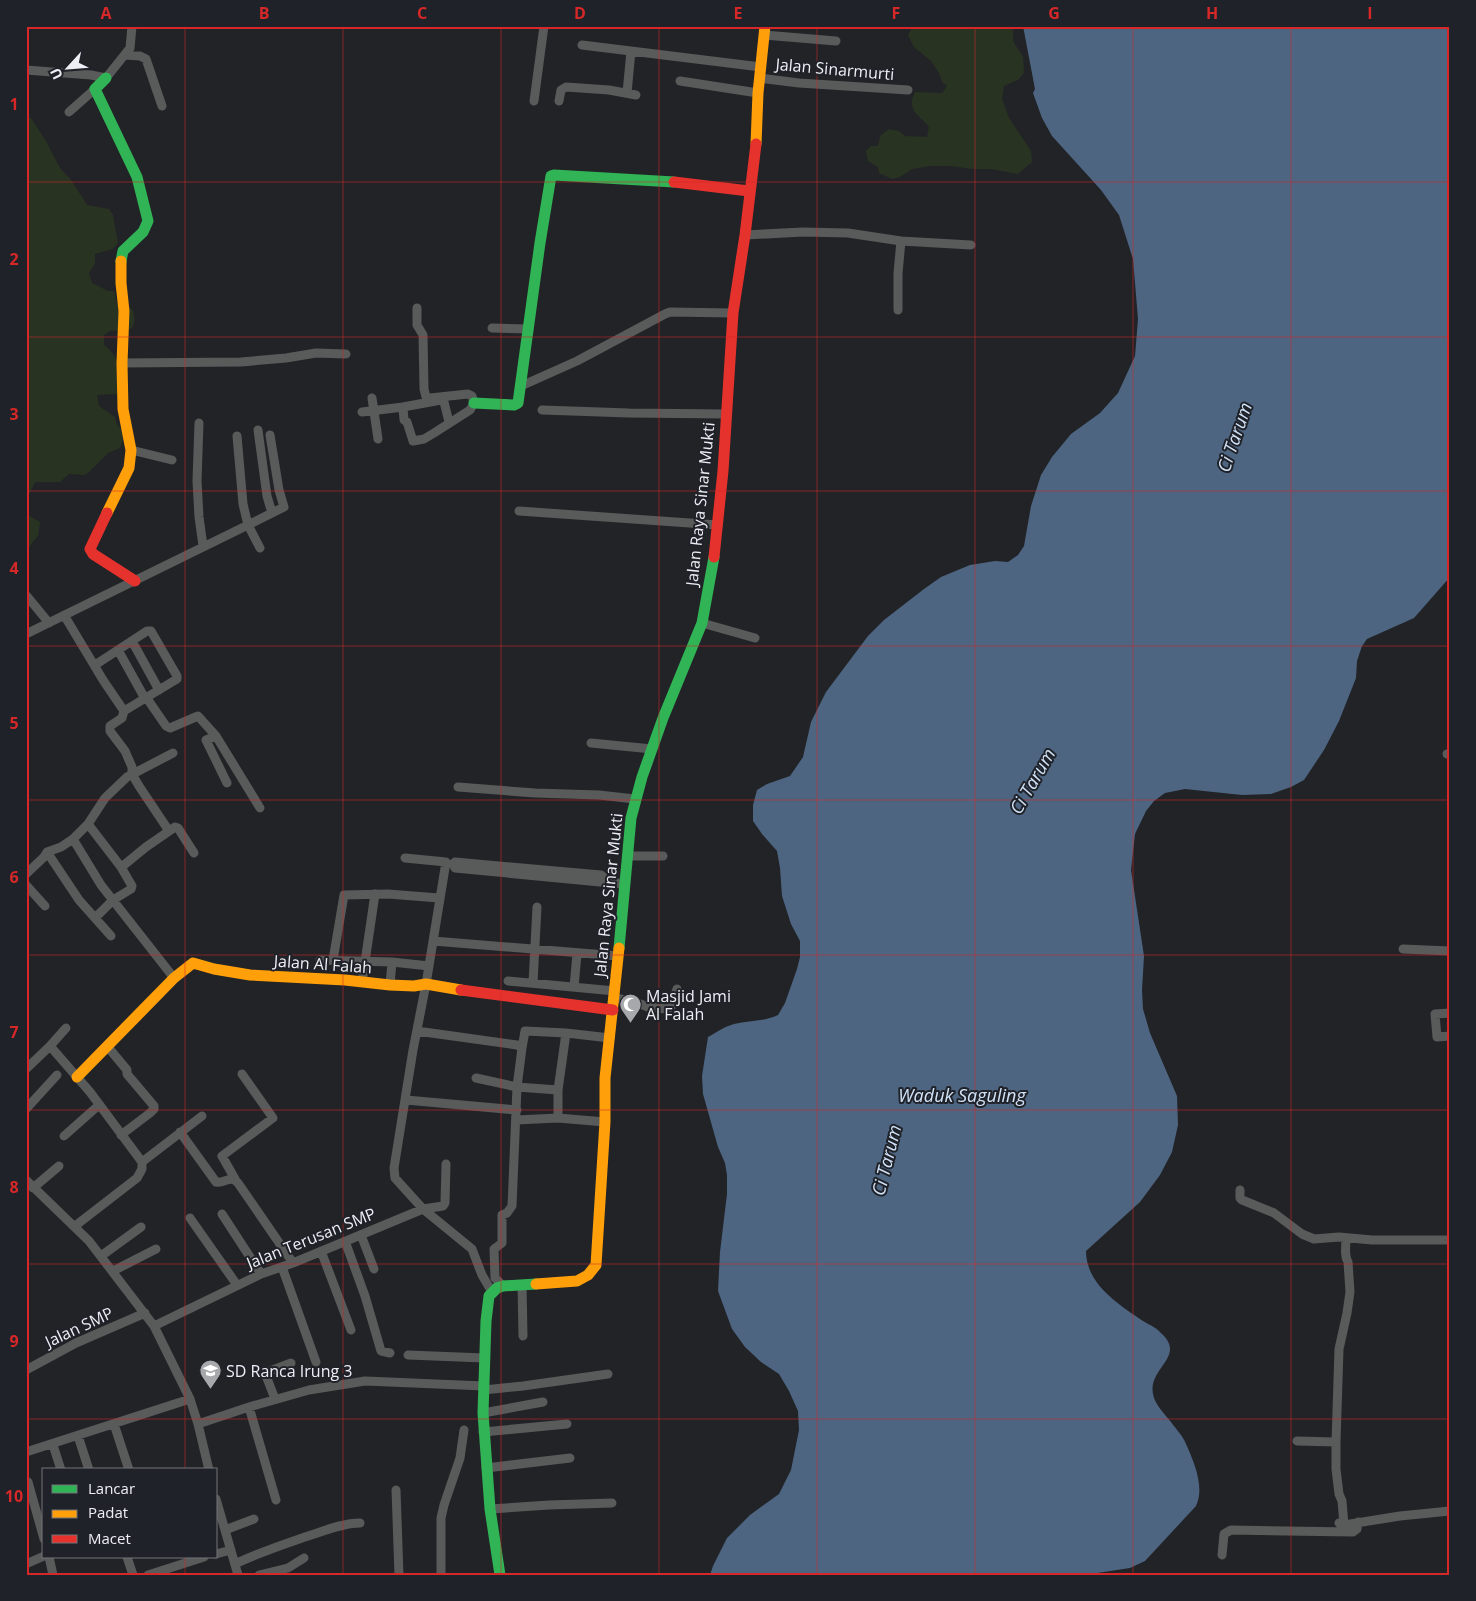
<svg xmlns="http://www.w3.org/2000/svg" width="1476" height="1601" viewBox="0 0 1476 1601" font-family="'Open Sans',sans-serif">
	<rect width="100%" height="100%" fill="#222327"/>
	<path fill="#293322" d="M913,26H1013V41L1023,57L1024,73L1018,80L1004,86L1002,99L1009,118L1031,151L1032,162L1018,174L991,169H973L951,166H930L912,169L900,177L892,179L879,173L878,167L868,161L866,151L871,146H878L880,136L889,129L899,131L905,136L927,137L929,127C918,114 906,110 915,92L942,93L947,86L942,82L939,73L931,61L914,47L908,35Z
		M26,118H31L46,141L60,168L72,181L87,205L109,209L113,215L118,243L113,249L95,254V264L89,273L92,283L108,291H114L117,304L132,309C135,315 136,323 131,329L110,331L104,335V345C123,359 118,373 117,394L97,395L99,406L115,417L117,425L122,430L124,437L120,448L108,453L91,470L85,475L69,474L60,482H35L26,501Z
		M26,514L40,522L38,536L31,544L26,554Z"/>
	<path fill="#4d6581" d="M1023,26H1450V577L1414,618L1367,639L1362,646L1357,661L1356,678L1339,721L1324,750L1304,780L1291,787L1271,794L1242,795L1185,789L1165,793L1154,801L1146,811L1135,834L1131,870L1144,956L1142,990L1143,1009L1150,1033L1177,1096L1178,1125L1172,1152L1160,1175L1140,1202L1086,1251C1086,1284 1118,1304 1143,1321C1150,1325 1157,1328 1162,1334C1186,1357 1148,1368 1153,1394C1155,1405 1164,1413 1171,1422C1176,1429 1183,1436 1186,1444C1194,1462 1205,1487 1196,1506L1145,1561L1130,1568L1084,1575H710L713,1566L727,1538L750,1515L779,1494L791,1470L799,1430L798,1411L789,1391L779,1374L761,1362L745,1347L732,1329L718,1291L720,1252L727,1194V1175L725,1163L718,1147L703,1094L702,1076L708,1037C717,1032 724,1027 734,1024C750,1020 763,1022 778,1015L785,1003L797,969L800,957V941L791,924L782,896L780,868L777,851L762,834L753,821V805L757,790L767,784L790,776L803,757L811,722L826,692L868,636L884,620L924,589L941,577L970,565L995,561L1008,562L1018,555L1024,546L1031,506L1041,475L1052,457L1071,434L1100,413L1118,393L1135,356L1138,319L1133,259L1119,215L1101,190L1052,136L1042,118L1033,93L1035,89Z"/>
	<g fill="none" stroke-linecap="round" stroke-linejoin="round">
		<path stroke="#595a5a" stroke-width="9" d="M764,35L836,41
			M582,45L761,67
			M125,55L140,56L146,59L162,106
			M26,70L91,75L106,78L130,48L132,26
			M759,78L799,83L908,90
			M680,81L758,93
			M627,93L631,51
			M534,101L544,26
			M559,101L561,90L566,87L609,90L636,95
			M69,112L95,89
			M745,235L803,232L848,233L901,241
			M898,310V273L901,241L971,245
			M492,328L529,329
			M122,363L241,362L286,358L316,353L346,354
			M521,386L577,361L665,314L670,312L733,313
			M372,398L378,439
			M403,407L404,420L407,422L413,441L424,439L434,433L470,410L474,403L472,396L468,394L430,398L426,397L424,389L423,335L417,325V308
			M542,410L629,413L726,414
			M362,412L403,407L441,400L444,402L449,422
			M199,423L197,481L199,517L203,546
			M258,430L267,496L272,513
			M237,436L243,504L248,525L284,507L279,490L270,435
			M131,450L172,460
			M519,511L718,525
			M26,595L49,623
			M64,615L103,680L124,711L122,718L110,726V731L125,751L132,767V774L139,786L169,831
			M702,623L755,638
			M26,634L248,525L260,548
			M132,641L159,690
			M118,650L143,695L146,697L166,726L170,728L198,716L216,736
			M95,665L147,631H151L177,676V679L124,711
			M591,743L652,749
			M1447,754H1450
			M227,783L206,740L216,736L260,808
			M458,787L535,793L599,795L635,799
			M88,824L121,867L124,865L146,847L175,827L178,828L194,853
			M73,839L101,885L174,978
			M47,852L79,900L111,936
			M628,856H663
			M405,858L446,862L426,984L413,1050L394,1168L395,1178L423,1209L472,1249L482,1275L492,1292
			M26,874L44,857L47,852L61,847L73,839L88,824L105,798L127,777L173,753
			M608,881L601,875L455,862L453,864L455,868L600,882H615L625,886
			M26,885L45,906
			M95,918L113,900L131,889L132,886L121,867
			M433,941L618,956
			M1403,949L1450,951
			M320,960L392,962L429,966
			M333,960L344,895L388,894L439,898
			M508,981L615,991
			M362,982L375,894
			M533,983L537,907
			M390,985L392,962
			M574,987L577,954
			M615,998L635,1002L648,1007L667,1009L671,1007L677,989
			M1450,1013L1435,1014L1437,1037L1450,1036
			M417,1031L517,1045L522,1048L525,1031L566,1033L610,1038
			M50,1046L66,1028
			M107,1046L127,1070V1074L154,1106V1109L150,1113L121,1135
			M26,1069L50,1046L90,1092L142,1162V1169L137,1178L75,1226
			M476,1078L517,1087L558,1090
			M406,1100L517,1110
			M26,1109L57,1075
			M558,1118V1090L566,1033
			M516,1120L558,1118L605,1122
			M180,1132L216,1182C225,1184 230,1174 238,1183L293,1263
			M64,1136L99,1105
			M142,1162L202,1116
			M235,1179L222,1156L273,1118L242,1074
			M26,1180L89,1241L154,1326L190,1399L198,1424L209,1470
			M33,1188L59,1166
			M1240,1190V1198L1242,1200L1274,1213L1302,1234L1314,1239L1339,1237L1372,1240H1450
			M222,1214L261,1274
			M190,1218L237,1285
			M361,1235L374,1269
			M345,1241L365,1296L381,1351L390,1353
			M321,1251L351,1330
			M101,1256L141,1227
			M282,1267L316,1362
			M113,1271L156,1249
			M522,1285L523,1336
			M503,1286L495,1278L494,1249L502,1243V1215L507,1213L512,1206L517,1087L522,1048
			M154,1326L261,1274L293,1263L423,1209L443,1206L445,1203L446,1164
			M408,1355L484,1358
			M26,1370L76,1343L145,1313
			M484,1390L523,1386L608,1374
			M275,1399L265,1373L291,1363
			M249,1407L276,1500
			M483,1413L543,1402
			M114,1424L129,1470
			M198,1424L249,1407L309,1390L365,1381L484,1386
			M483,1432L567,1424
			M78,1436L89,1470
			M1297,1441L1336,1442
			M53,1445L61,1470
			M26,1452L190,1399
			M486,1468L570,1458
			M28,1482L44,1539
			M396,1490L399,1575
			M216,1499L238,1575
			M490,1509L549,1505L612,1503
			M1339,1523L1344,1525L1400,1516L1450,1511
			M1344,1525L1342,1501L1339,1494L1336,1469V1442L1339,1349L1347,1313L1350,1292L1348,1262C1344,1256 1346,1246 1346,1238
			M225,1530L254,1519
			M216,1554L231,1550
			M1222,1555L1224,1534L1231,1530L1353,1532L1357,1529L1358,1522
			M49,1557L53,1575
			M127,1557L133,1575
			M26,1564L44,1556
			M235,1564C260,1552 285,1544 311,1535C326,1530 344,1523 360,1523
			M148,1575L204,1557
			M259,1575L288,1568L304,1558
			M441,1575V1518L444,1505L460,1458L464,1430"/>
		<path stroke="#30b455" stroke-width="11" d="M106,78L95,89L137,177L148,221L143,232L123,251L121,261
			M474,403L514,405L518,403L540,243L551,176L554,175L674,182
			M619,948L631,818L642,777L663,718L702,623L714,557
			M500,1575L490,1509L483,1413L486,1321L489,1296L497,1288L503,1286L536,1284"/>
		<path stroke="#ff9f0a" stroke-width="11" d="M756,144L758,93L765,26
			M107,513L129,468L131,450L123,409L122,363L124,311L121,283V261
			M77,1077L174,978L193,963L214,969L250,975L345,980L390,985L414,986L426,984L461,990
			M536,1284L577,1281L588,1275L596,1265L605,1122V1078L619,948"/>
		<path stroke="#e5322d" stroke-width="11" d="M674,182L749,191
			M107,513L90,549L93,554L135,581
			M714,557L723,471L733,313L745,235L756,144
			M461,990L613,1010"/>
	</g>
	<path fill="none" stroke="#d62828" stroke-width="1" stroke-opacity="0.55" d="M185,26V1470M343,26V1575M501,26V1575M659,26V1575M817,26V1575M975,26V1575M1133,26V1575M1291,26V1575M26,182H1450M26,337H1450M26,491H1450M26,646H1450M26,800H1450M26,955H1450M26,1110H1450M26,1264H1450M26,1419H1450M185,1557V1575"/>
	<defs>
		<symbol id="mosque-pin" viewBox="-11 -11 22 30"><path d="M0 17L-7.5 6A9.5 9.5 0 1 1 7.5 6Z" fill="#a7a8ac" stroke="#202229"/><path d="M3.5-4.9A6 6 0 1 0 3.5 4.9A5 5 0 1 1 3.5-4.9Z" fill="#fff"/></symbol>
		<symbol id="school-pin" viewBox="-11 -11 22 30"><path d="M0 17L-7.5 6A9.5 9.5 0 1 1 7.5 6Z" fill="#a7a8ac" stroke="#202229"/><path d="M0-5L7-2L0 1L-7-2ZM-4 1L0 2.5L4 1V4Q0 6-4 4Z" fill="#fff"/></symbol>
	</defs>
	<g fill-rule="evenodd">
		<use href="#mosque-pin" x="618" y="992" width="25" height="34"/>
		<use href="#school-pin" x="198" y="1358" width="25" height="34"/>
	</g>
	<g text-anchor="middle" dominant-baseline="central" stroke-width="4" stroke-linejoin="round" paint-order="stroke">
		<g font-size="16" fill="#eeeff4" stroke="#202229">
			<text transform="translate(835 69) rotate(5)">Jalan Sinarmurti</text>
			<text transform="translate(700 504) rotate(-84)">Jalan Raya Sinar Mukti</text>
			<text transform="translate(608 895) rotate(-84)">Jalan Raya Sinar Mukti</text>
			<text transform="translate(323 964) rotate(4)">Jalan Al Falah</text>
			<text transform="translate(311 1238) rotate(-22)">Jalan Terusan SMP</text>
			<text transform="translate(79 1327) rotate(-25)">Jalan SMP</text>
		</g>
		<g font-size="16" fill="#eeeff4" stroke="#202229" text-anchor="start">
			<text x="646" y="996">Masjid Jami<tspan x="646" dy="18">Al Falah</tspan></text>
			<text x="226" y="1371">SD Ranca Irung 3</text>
		</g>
		<g font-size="18" font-style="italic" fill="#d1e3f8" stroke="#202229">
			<text transform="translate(1234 437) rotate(-71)">Ci Tarum</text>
			<text transform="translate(1032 781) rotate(-60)">Ci Tarum</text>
			<text x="962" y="1095">Waduk Saguling</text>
			<text transform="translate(886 1160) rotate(-76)">Ci Tarum</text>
		</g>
	</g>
	<rect width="1476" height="1601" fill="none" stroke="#202229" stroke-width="55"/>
	<rect x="42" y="1468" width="175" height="90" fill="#202229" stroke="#72747a"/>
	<rect x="52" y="1485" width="25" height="8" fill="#30b455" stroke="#72747a"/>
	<text x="88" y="1494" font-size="15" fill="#eeeff4">Lancar</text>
	<rect x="52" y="1510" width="25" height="8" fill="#ff9f0a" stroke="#72747a"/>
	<text x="88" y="1518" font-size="15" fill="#eeeff4">Padat</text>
	<rect x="52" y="1535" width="25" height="8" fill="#e5322d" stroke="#72747a"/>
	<text x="88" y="1544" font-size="15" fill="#eeeff4">Macet</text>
	<g transform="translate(68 68) rotate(244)" stroke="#202229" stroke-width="4" paint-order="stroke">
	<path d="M0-4L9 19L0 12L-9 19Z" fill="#eeeff4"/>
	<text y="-8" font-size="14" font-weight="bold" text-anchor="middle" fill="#eeeff4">U</text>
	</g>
	<rect x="28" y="28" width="1420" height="1546" fill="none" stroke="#d62828" stroke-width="2"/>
	<g font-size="16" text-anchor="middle" font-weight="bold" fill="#d62828">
		<text x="106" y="19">A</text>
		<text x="264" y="19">B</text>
		<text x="422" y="19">C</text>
		<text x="580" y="19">D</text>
		<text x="738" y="19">E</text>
		<text x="896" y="19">F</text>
		<text x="1054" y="19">G</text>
		<text x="1212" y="19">H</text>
		<text x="1370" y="19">I</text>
		<text x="14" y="110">1</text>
		<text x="14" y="265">2</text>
		<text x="14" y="420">3</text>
		<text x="14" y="574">4</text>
		<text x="14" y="729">5</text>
		<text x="14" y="883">6</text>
		<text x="14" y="1038">7</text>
		<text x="14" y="1193">8</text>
		<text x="14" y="1347">9</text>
		<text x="14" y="1502">10</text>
	</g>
</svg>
